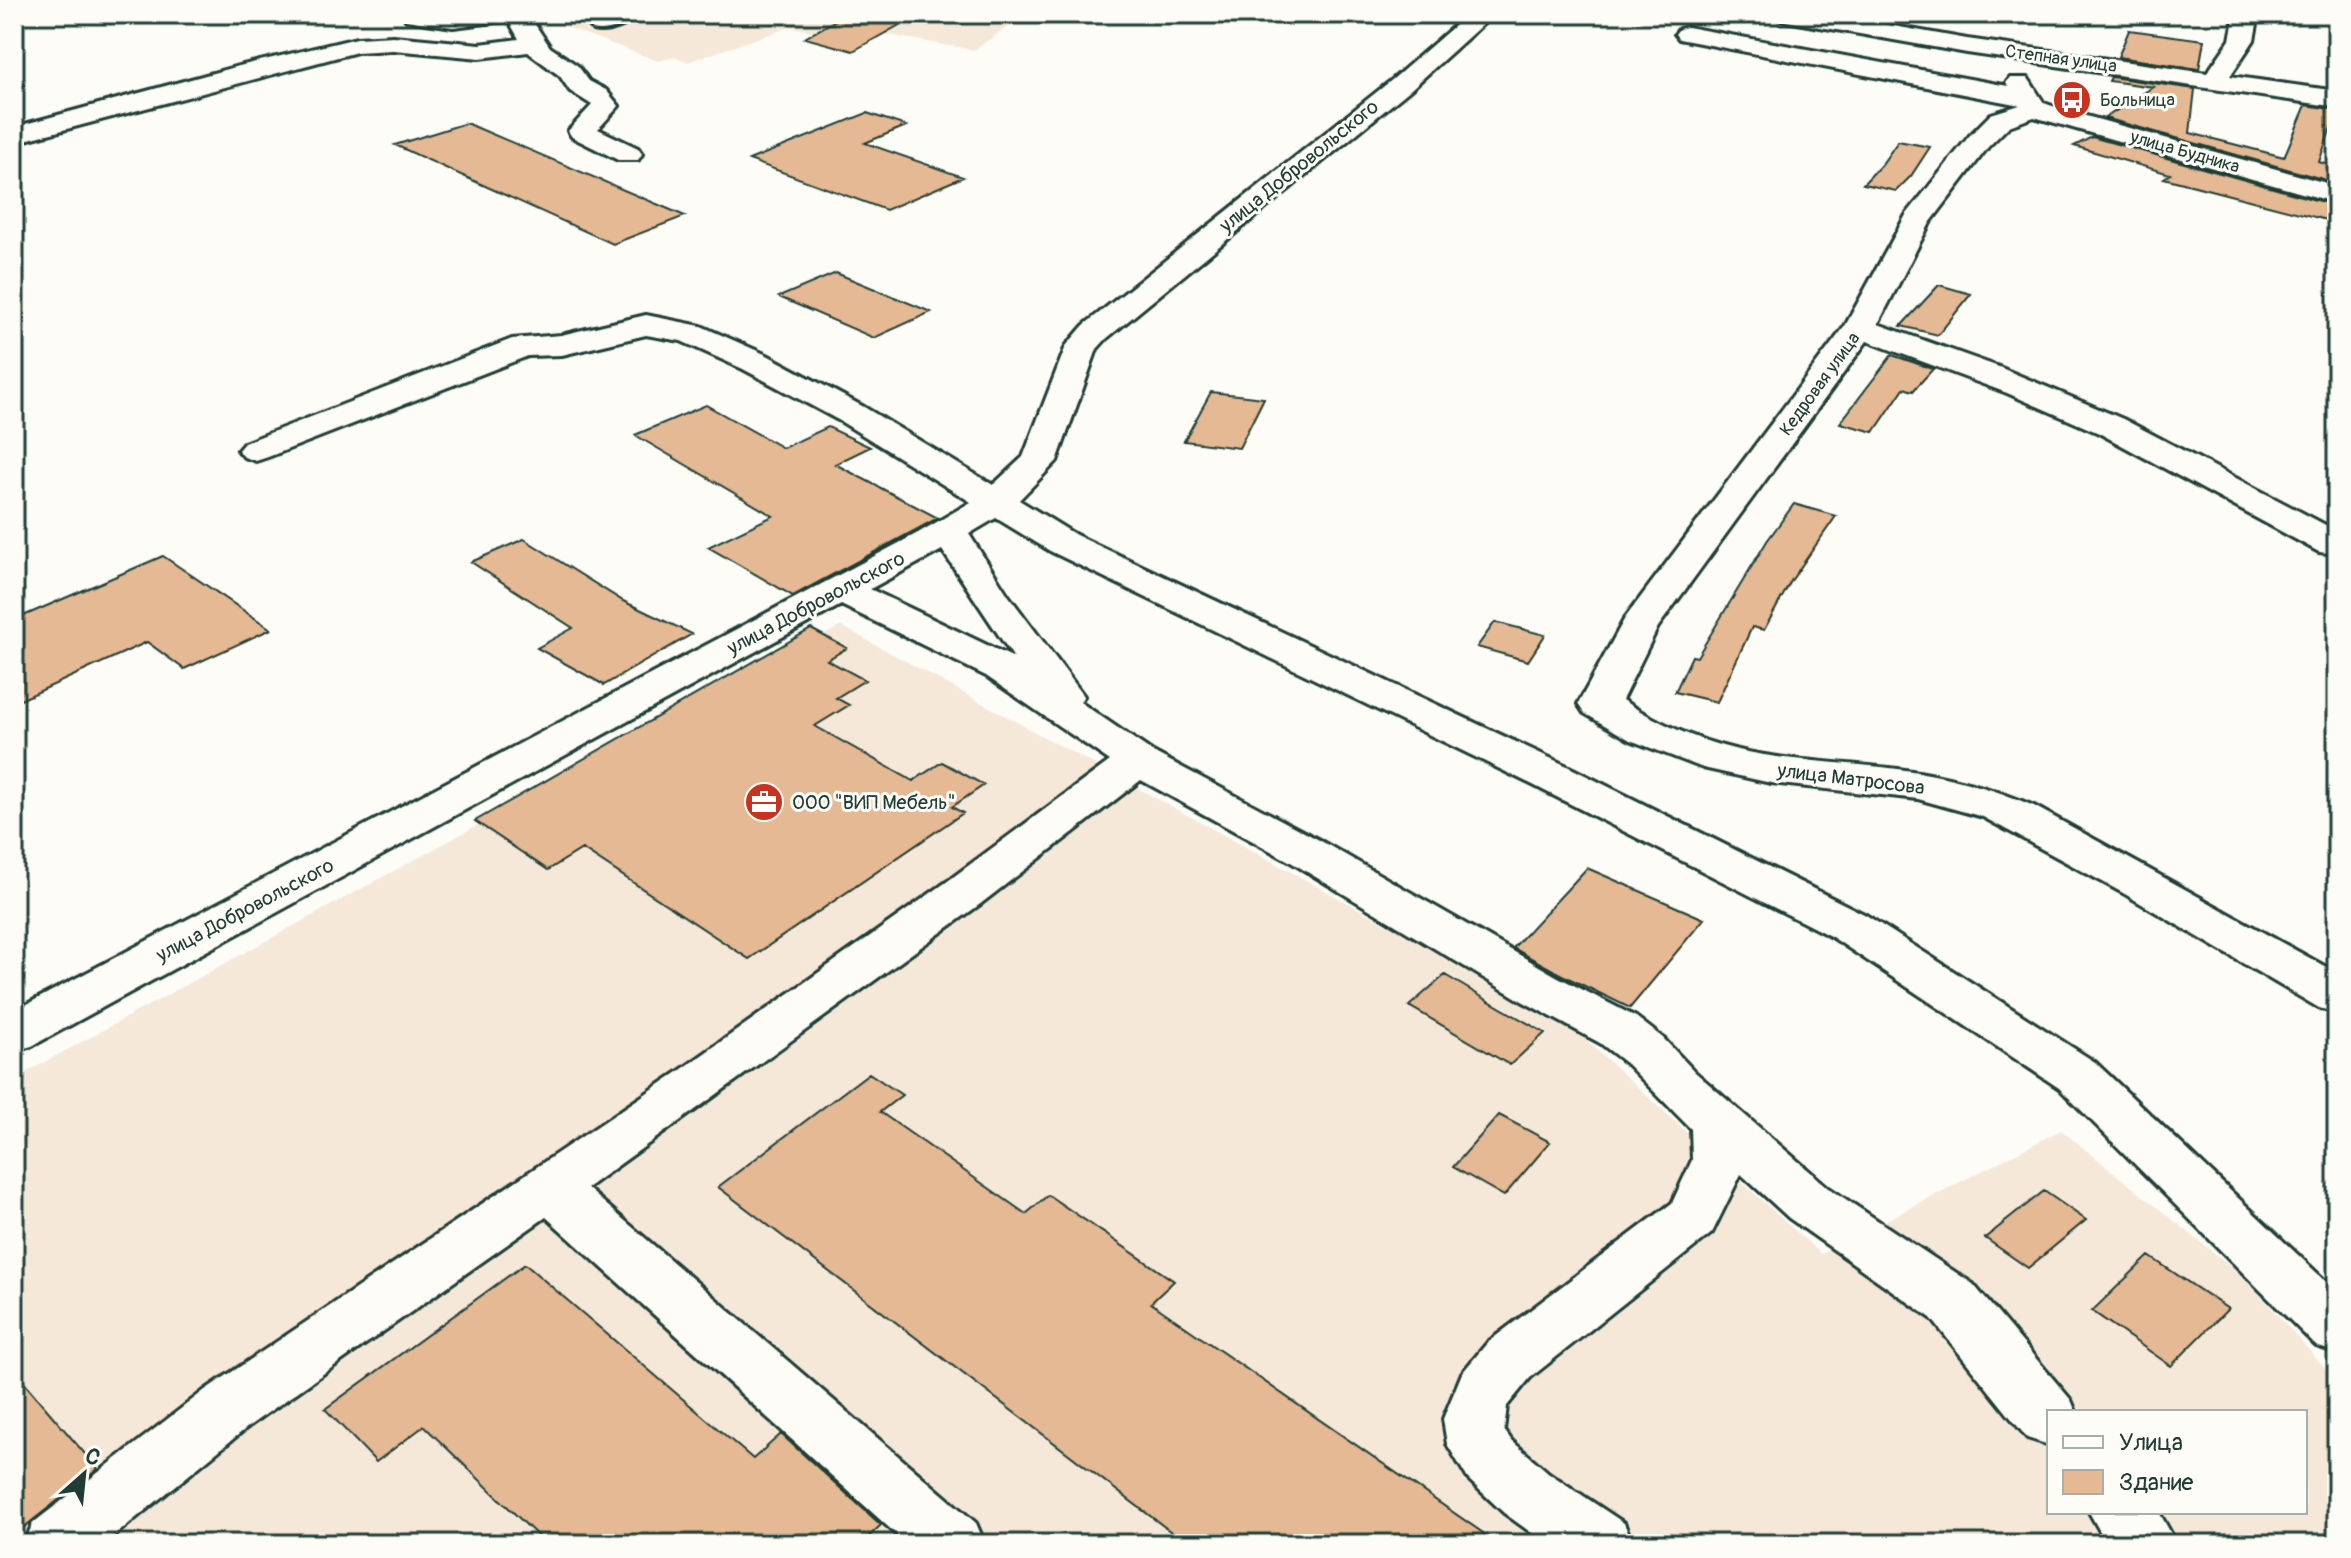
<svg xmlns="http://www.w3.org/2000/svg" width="2351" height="1558" viewBox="0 0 2351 1558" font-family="Pangolin,sans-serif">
	<rect width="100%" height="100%" fill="#fdfcf7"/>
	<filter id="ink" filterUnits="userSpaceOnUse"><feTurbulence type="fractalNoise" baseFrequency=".0125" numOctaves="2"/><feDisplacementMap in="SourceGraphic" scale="16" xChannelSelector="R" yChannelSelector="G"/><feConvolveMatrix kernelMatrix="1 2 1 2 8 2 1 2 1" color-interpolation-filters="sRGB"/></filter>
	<g filter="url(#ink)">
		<path fill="#f6e8d9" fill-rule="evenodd" d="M579,14H1027L974,50L843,27L830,34L790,27L688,62L676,57L658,61L550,21Z
			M841,626L1566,1022L1821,1254L2061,1130L2243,1276L2337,1382V1544H14V1079ZM2049,1412H2305V1512H2049Z"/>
		<path fill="#e4b994" stroke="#1f3d34" stroke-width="2" d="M846,14L903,23L853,51L805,38Z
			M2129,30L2204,40L2199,69L2118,57Z
			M2111,77L2195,89L2190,133L2284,157L2306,105L2337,110L2319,162L2337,167V183L2105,118L2153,87L2109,81Z
			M867,113L906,126L865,143L963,177L886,210L749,160Z
			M466,123L685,216L613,244L395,145Z
			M2092,137L2337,206V209L2326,220L2164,178L2170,174L2074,146Z
			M1898,141L1930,147L1911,176L1896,191L1863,184L1882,164Z
			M836,273L931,312L874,338L779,297Z
			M1939,285L1971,294L1938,335L1901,326Z
			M1892,355L1933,369L1913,391L1904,388L1874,432L1840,423Z
			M1211,392L1264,398L1239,448L1184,441Z
			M706,405L783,448L828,427L870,447L835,464L938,518L793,596L708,547L773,516L635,435Z
			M1794,504L1836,516L1791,581L1764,630L1752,627L1717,702L1675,692L1692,656L1697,657L1767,541Z
			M524,539L623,601L692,634L604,685L537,648L573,628L471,562Z
			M163,556L271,629L184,669L147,642L14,703V620Z
			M1495,622L1545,635L1528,661L1477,647Z
			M811,629L847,648L827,660L865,680L836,698L849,705L815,726L913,781L942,762L984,785L952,807L963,813L749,959L582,849L548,870L475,821Z
			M1587,868L1704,919L1630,1008L1562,975L1513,948Z
			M1445,975L1482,997L1545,1033L1510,1065L1409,1006Z
			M869,1073L902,1095L880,1112L1026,1214L1048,1195L1174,1281L1151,1303L1499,1544H1187L718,1187Z
			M1499,1115L1550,1142L1504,1196L1453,1167Z
			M2044,1191L2086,1220L2028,1268L1985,1238Z
			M2149,1256L2228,1309L2171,1366L2092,1311Z
			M525,1264L753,1459L781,1434L881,1525L861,1544H546L424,1426L376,1462L325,1409Z
			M14,1371L98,1469L14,1535Z"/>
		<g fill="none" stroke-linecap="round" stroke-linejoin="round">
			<defs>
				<path id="minor" d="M539,14L534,23L550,47L578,66L589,81L606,90L619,106L598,129L638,148L642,154L638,160H618L572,137L568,131L592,105L570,91L560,76L528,52L480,58L393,50L357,52L14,143V127L239,66L357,38L393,36L480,44L519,39L510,23L512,20L453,27L406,20L403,14Z
					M607,14H640C630,25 607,34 593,30L589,25L593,20Z
					M1468,14H1494L1411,89L1106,339L1097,349L1057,461L1019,500L1076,535L1565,765L1866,915L2095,1062L2337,1292V1353L2316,1346L2059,1088L1832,937L1533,785L1050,551L996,518L969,534L1008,595L1084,696L1080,702L1153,752L1321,841L1558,977L1636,1017L1663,1038L1695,1072L1829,1188L1973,1284L2071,1400L2076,1412H2049V1445L2027,1438L1931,1318L1789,1218L1741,1174L1712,1233L1530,1378L1507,1406L1504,1430L1512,1441L1549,1473L1624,1523L1633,1544H1547L1504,1513L1468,1479L1447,1444L1443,1419L1462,1373L1488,1342L1672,1203L1692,1160L1691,1129L1627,1064L1600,1043L1522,1001L1289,861L1141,780L979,905L587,1188L976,1523L985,1544H907L546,1217L249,1426L104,1544H24L33,1523L205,1390L678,1072L945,883L1110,761L986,676L841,605L32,1046L14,1051V1011L918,533L971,502L840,421L743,369L681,341L646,335L562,355L528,356L268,457L256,461L244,457L238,450L244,443L512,339L561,335L646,315L701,326L767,355L864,407L993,485L1023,457L1066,346L1084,325L1393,79ZM942,550L1014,658L870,589Z
					M1774,14H1826L1967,39L2207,73L2230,40L2235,14H2259L2254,40L2230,76L2337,91V107L1967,53L1786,21L1778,19Z
					M1687,27L2008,86L2006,83L2010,78H2028L2044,103L2061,109L2337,186V203L2034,117L2009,126L1988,147L1930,223L1878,324L1999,367L2123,419L2337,531V554L2319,552L2099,433L2007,393L1867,341L1658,627L1622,700C1656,722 1694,739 1734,749C1788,762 1843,762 1898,769C1945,775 1990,787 2034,806L2337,973V1013L2319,1008L2123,893L1983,817L1918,799L1771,783L1703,768L1630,740L1584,713L1578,704L1625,618L1845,326L1906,215L1970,135L1991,114L2020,105L1679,39L1675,34L1679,29Z
					M2089,1512H2159L2177,1544H2107Z"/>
			</defs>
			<use href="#minor" stroke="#1f3d34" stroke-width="6"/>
			<use href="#minor" fill="#fdfcf7" fill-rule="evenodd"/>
		</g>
	</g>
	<defs>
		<symbol id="bus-disc" viewBox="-11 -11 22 22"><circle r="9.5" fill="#c8321e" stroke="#fdfcf7"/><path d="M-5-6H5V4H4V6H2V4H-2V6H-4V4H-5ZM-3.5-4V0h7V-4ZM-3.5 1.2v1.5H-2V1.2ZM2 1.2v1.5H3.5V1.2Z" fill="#fff"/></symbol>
		<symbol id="office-disc" viewBox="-11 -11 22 22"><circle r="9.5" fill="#c8321e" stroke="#fdfcf7"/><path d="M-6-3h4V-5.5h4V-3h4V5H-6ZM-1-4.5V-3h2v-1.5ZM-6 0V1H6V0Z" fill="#fff"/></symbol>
	</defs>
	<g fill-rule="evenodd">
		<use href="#bus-disc" x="2050" y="78" width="44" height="44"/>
		<use href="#office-disc" x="742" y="780" width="44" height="44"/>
	</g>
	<g text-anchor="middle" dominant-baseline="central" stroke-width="6" stroke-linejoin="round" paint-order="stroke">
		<g font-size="18" fill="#1f3d34" stroke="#fdfcf7">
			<text transform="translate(2061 59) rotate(8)">Степная улица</text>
			<text transform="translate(2185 152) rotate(16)">улица Будника</text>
			<text transform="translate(1820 384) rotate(-54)">Кедровая улица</text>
		</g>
		<g font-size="18" fill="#1f3d34" stroke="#fdfcf7" text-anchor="start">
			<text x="2100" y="100">Больница</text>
		</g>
		<g font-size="20" fill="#1f3d34" stroke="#fdfcf7">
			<text transform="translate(1299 166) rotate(-39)">улица Добровольского</text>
			<text transform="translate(816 603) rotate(-28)">улица Добровольского</text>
			<text transform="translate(1851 779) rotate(7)">улица Матросова</text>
			<text transform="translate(245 910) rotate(-28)">улица Добровольского</text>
		</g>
		<g font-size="20" fill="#1f3d34" stroke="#fdfcf7" text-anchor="start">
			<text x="792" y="802">ООО "ВИП Мебель"</text>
		</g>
	</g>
	<rect width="2351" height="1558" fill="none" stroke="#fdfcf7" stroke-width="48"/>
	<rect x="24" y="24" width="2303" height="1510" fill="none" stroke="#1f3d34" stroke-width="3" filter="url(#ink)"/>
	<rect x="2047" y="1410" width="260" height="104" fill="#fdfcf7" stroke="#a4b0a9" stroke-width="2"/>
	<rect x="2063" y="1436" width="40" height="12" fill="#fdfcf7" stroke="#a4b0a9" stroke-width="2"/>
	<text x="2119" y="1450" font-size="24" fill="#1f3d34">Улица</text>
	<rect x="2063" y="1470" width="40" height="24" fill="#e4b994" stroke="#a4b0a9" stroke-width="2"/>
	<text x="2119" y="1490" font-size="24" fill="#1f3d34">Здание</text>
	<g transform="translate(84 1474) rotate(27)" stroke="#fdfcf7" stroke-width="6" paint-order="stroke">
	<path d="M0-6L14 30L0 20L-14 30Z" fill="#1f3d34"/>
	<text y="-12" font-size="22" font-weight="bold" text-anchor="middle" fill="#1f3d34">С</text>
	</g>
</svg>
